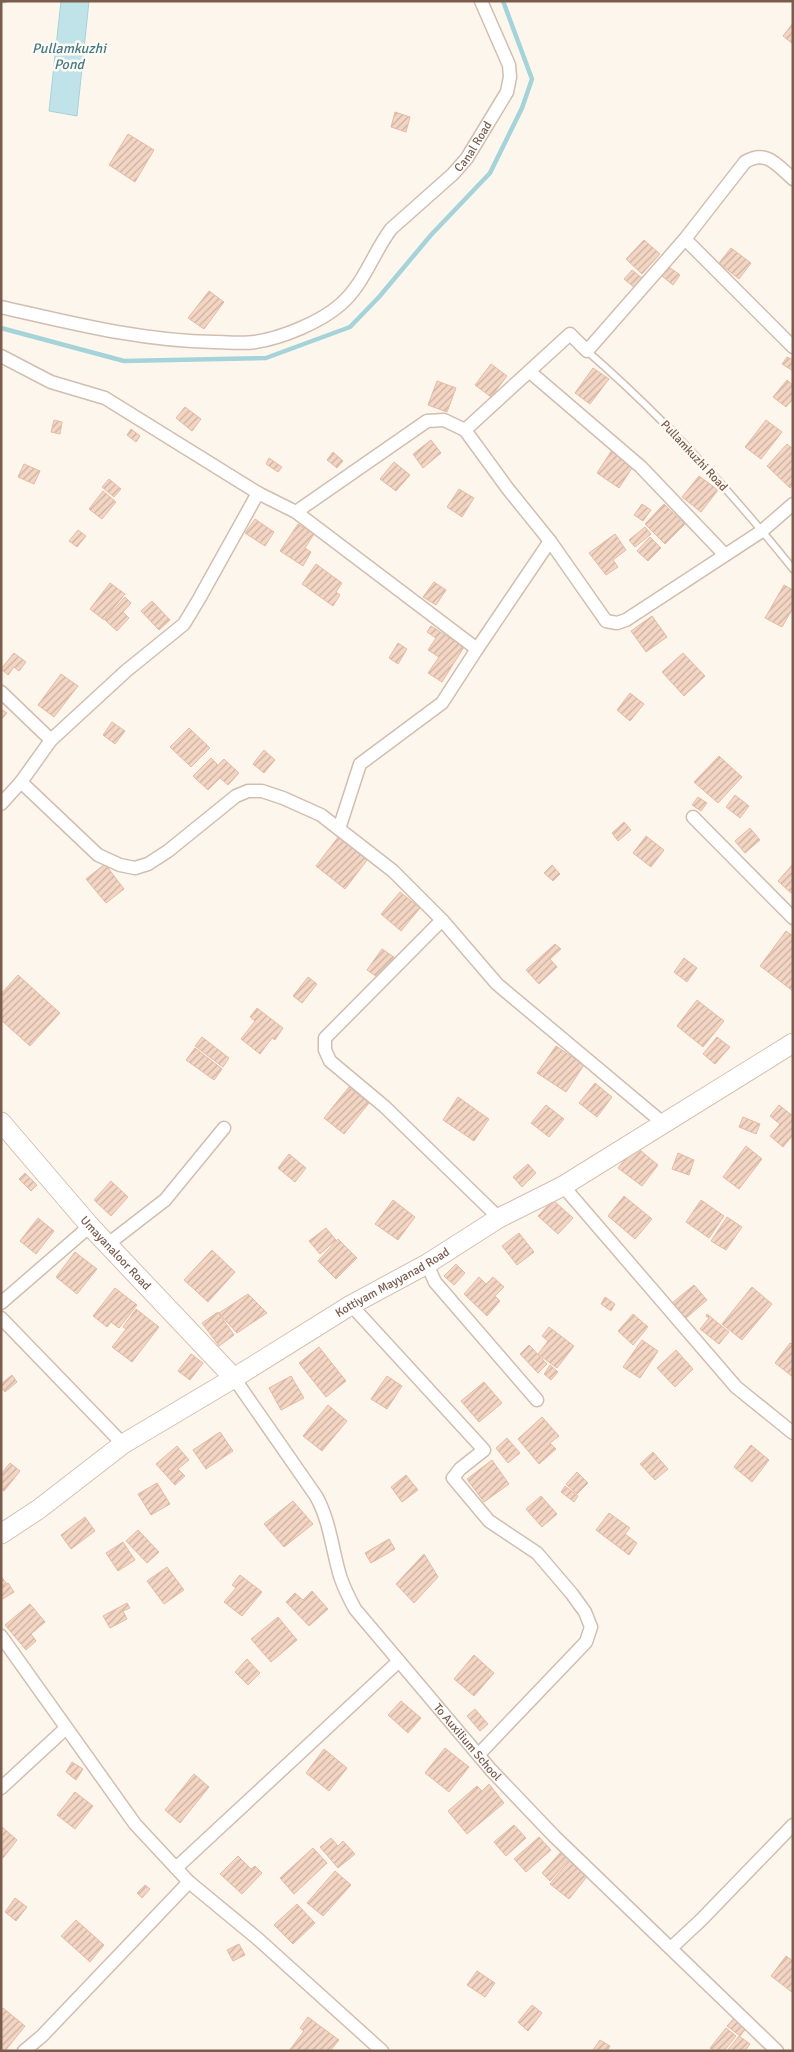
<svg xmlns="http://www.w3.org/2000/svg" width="794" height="2052" viewBox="0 0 794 2052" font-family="Signika,sans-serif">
	<defs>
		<pattern id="building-hatch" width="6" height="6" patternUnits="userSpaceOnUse" patternTransform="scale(1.25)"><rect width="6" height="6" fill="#f3d5c3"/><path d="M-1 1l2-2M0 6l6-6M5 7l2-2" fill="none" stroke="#cab0a1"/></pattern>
	</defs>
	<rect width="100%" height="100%" fill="#fdf6ec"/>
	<path fill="#bfe3e8" stroke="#a5d3da" d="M61,1H89L77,116L49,111Z"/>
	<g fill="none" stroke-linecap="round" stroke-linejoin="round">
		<path stroke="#a5d3da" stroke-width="4.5" d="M1,1H5
			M1,328L124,361L266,358L350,327L379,297L431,235L490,173L522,108L532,79L503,1"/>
	</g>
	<path fill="url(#building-hatch)" stroke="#e6bba3" d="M793,23V44L783,36Z
		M395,112L410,117L406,132L391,127Z
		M128,134L154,150L135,182L109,165Z
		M644,240L660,254L642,274L626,259Z
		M731,248L751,263L739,279L719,263Z
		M669,267L680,275L673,285L662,276Z
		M632,270L642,278L635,288L624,279Z
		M209,291L224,302L204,329L188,318Z
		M787,357L793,360V371L782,364Z
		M491,364L507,376L491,397L475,385Z
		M593,368L609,379L590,404L575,393Z
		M787,380L793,385V399L786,407L773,397Z
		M437,381L456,388L447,412L428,405Z
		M185,407L201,419L192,431L176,418Z
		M54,420L62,422L60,434L51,432Z
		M766,420L782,432L761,459L745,447Z
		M131,429L140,436L136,442L127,435Z
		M431,440L441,453L423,468L413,454Z
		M787,444L793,449V485L790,488L767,466Z
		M612,450L634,465L619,488L597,473Z
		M333,452L343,461L337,468L327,460Z
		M269,458L282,467L278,472L266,464Z
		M394,462L410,475L396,491L380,479Z
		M24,464L40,471L34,484L18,477Z
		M699,476L718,490L701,512L682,497Z
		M109,479L121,489L114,497L102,487Z
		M459,489L474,498L462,517L447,507Z
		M103,491L116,502L102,519L89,509Z
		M642,504L651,510L643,521L634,515Z
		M664,504L685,524L665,544L645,524Z
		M255,519L274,532L265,546L245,533Z
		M298,524L314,534L305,548L311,552L303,566L280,551Z
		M645,527L651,534L635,547L629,540Z
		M78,530L86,536L77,547L69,541Z
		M615,534L626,550L613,560L618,567L606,575L589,553Z
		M650,537L661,548L648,561L637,551Z
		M316,564L342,583L336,592L340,595L333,606L302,584Z
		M434,582L446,590L436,605L423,597Z
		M110,583L125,594L104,620L90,609Z
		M784,585L793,590V608L782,627L765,618Z
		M125,597L131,603L123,612L129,618L117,631L105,620Z
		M152,601L170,620L159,630L141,611Z
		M652,616L667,637L646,652L631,631Z
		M431,626L464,647L442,682L428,673L439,657L428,650L436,638L427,632Z
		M398,643L407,649L398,664L389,658Z
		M14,653L26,662L19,671L14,667L8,675L1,669Z
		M683,653L705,676L684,696L662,672Z
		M61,674L78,686L54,717L38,705Z
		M630,693L644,704L630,721L617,710Z
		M1,709L7,713L1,720Z
		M112,722L125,731L115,744L103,735Z
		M189,728L210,748L191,767L170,747Z
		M264,750L275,760L264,773L253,764Z
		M719,756L742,777L718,803L694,782Z
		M211,758L218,765L224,759L239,773L228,785L220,778L208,790L193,776Z
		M735,795L749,806L740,818L726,807Z
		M698,797L707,803L701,811L692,805Z
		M624,822L631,830L618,841L612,833Z
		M750,828L760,840L745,853L735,841Z
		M339,836L368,859L345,889L316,866Z
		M646,836L664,850L651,867L633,853Z
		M105,864L124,889L106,903L86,879Z
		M793,864V891L791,893L778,881Z
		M552,865L560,874L553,881L544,873Z
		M400,892L420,908L401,931L381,914Z
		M786,931L793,936V991L760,966Z
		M555,944L561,949L550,959L557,967L539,984L526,970Z
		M382,949L394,957L380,979L367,970Z
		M684,958L697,968L687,982L674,972Z
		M18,975L60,1013L30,1046L1,1020V994Z
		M308,977L317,984L302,1003L293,996Z
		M697,1000L724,1021L703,1047L677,1026Z
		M257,1008L283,1028L275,1040L272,1038L260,1054L241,1039L255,1021L250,1017Z
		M202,1037L229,1058L223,1067L195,1046Z
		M717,1037L730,1047L715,1064L703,1054Z
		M556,1046L584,1065L566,1092L537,1073Z
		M195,1048L222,1069L214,1080L186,1060Z
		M595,1083L612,1097L597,1117L579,1103Z
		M349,1087L369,1103L344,1134L324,1118Z
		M458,1097L489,1119L474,1141L443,1120Z
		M546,1105L564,1119L549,1137L531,1123Z
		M779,1105L793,1116V1135L783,1147L770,1136L780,1124L770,1116Z
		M743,1117L760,1124L756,1134L739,1127Z
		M635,1146L658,1165L642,1186L618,1168Z
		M746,1146L762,1159L739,1189L723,1177Z
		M678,1153L694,1160L689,1175L672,1169Z
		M289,1154L306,1168L295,1182L278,1168Z
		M528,1164L536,1173L522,1187L513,1177Z
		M25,1173L37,1185L31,1191L19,1179Z
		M111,1181L128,1197L111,1216L94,1200Z
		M624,1196L652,1219L635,1239L608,1216Z
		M393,1200L415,1217L398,1240L375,1224Z
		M553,1200L573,1218L558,1234L538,1216Z
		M701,1200L724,1216L709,1238L686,1222Z
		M727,1217L742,1227L726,1250L711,1241Z
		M38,1218L54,1231L36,1254L20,1241Z
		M326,1228L336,1240L320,1254L309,1241Z
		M519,1233L534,1252L517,1265L502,1246Z
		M338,1239L357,1258L336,1279L318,1261Z
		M212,1250L235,1272L208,1302L184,1280Z
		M75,1252L97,1269L77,1294L56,1277Z
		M456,1264L465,1273L454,1285L444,1276Z
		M479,1277L486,1284L493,1277L504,1287L495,1296L500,1301L487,1316L464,1294Z
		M694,1285L707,1300L685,1319L672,1303Z
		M752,1287L772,1304L742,1340L722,1324Z
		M115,1288L137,1305L119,1328L111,1322L107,1327L93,1316Z
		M248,1294L267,1313L237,1333L219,1313Z
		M605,1297L615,1304L611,1311L601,1304Z
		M136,1309L159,1327L132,1362L112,1347L126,1329L123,1327Z
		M218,1312L234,1335L219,1346L202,1323Z
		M633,1314L648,1327L633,1345L618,1331Z
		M707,1314L729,1332L719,1344L700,1329L709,1318L706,1316Z
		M549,1327L574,1346L557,1368L538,1354L548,1341L542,1336Z
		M642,1340L658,1351L640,1378L623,1367Z
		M790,1343L793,1344V1377L775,1363Z
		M529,1345L547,1364L538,1373L520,1354Z
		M319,1347L346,1381L326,1397L299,1363Z
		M676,1350L693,1369L675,1387L657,1368Z
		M191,1354L203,1363L190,1380L178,1371Z
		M550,1365L558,1372L551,1380L544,1374Z
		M12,1375L17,1382L5,1392L1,1387V1384Z
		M291,1376L304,1398L281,1410L269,1388Z
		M387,1376L402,1386L387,1409L371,1399Z
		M484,1382L502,1403L479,1422L461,1401Z
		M328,1405L347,1421L322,1451L303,1436Z
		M542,1417L559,1436L550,1443L556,1449L539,1464L518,1439Z
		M220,1432L233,1451L206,1469L193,1450Z
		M507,1438L520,1453L508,1463L496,1448Z
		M751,1445L769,1460L752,1482L734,1467Z
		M177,1446L189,1460L178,1469L185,1476L175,1485L156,1464Z
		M653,1452L668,1469L655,1480L640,1464Z
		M492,1460L509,1484L484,1502L467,1479Z
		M10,1463L20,1471L4,1491L1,1489V1474Z
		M577,1472L588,1483L577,1494L566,1484Z
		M406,1475L418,1490L402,1502L391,1487Z
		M157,1483L170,1504L151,1515L138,1494Z
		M565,1486L578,1496L574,1502L561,1492Z
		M541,1496L557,1514L542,1527L526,1509Z
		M293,1501L313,1524L284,1547L264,1524Z
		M609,1513L630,1528L625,1534L637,1543L629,1555L596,1530Z
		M85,1517L95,1531L71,1549L61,1535Z
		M138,1530L159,1552L147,1563L126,1541Z
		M389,1539L395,1549L371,1563L365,1553Z
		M123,1542L135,1560L118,1571L106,1553Z
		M424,1554L438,1577L414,1603L396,1584Z
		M167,1567L184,1590L164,1604L147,1581Z
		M240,1575L262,1592L242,1616L224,1602L236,1588L232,1585Z
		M1,1576L6,1583L1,1586Z
		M8,1583L14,1592L1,1600V1587Z
		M312,1591L328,1609L309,1626L286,1602L295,1593L303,1600Z
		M127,1603L130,1608L123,1611L127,1619L110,1628L103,1616Z
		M30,1604L45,1622L31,1634L36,1641L26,1650L5,1625Z
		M278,1617L297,1640L271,1662L251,1639Z
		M474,1655L494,1673L474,1696L454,1679Z
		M247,1659L260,1673L248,1685L235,1672Z
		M401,1701L421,1718L408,1733L388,1715Z
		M475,1709L488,1724L480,1731L467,1716Z
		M445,1748L469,1767L449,1792L425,1773Z
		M324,1749L347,1768L329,1791L306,1773Z
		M72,1762L83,1769L76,1780L66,1772Z
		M194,1774L209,1787L180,1823L165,1810Z
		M489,1784L504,1803L467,1834L448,1811L477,1786L482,1791Z
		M75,1792L93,1806L75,1829L57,1815Z
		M514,1825L526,1838L506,1856L494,1842Z
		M2,1827L17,1840L3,1858L1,1856Z
		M539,1837L551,1850L526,1872L514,1859Z
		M331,1838L338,1846L343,1841L355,1854L338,1868L320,1847Z
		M313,1848L327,1863L294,1894L280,1878Z
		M561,1852L569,1859L550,1881L542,1873Z
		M238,1856L251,1869L255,1866L262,1873L242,1894L220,1874Z
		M571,1858L590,1873L569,1899L550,1884Z
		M335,1871L351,1885L323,1916L307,1903Z
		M145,1885L150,1889L142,1898L137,1893Z
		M15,1898L27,1907L16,1921L5,1912Z
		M297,1904L315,1923L293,1944L274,1925Z
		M76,1920L104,1945L90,1962L61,1936Z
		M239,1944L245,1955L233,1961L227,1950Z
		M786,1956L793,1961V1993L771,1976Z
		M477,1971L495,1983L485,1997L467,1985Z
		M532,2005L542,2013L528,2031L518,2022Z
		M3,2008L25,2026L5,2051H1V2011Z
		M736,2016L748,2026L740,2036L727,2026Z
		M308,2017L339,2040L330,2051H289L304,2031L300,2028Z
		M726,2028L736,2036L724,2051H714L710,2048Z
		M739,2036L750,2044L745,2051H727Z
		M600,2040L610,2046L607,2051H592Z"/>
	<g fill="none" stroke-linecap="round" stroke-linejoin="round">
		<defs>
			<path id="service" d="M587,351C663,417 730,490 793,569"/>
			<g id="minor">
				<path d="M685,239L793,347"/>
				<path id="s1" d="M1,307C72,323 141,341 214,342C227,342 242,344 255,342C282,338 321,322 341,304C364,284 373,253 391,229L453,174L467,158L507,92L510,77L509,65L481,1"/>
				<path d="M1,356L51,382L105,398L258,493L296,512L477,649L550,541"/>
				<path d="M530,372L641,467L725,555"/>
				<path d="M465,430L570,334L587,351L685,239L745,162C766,149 777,165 793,179"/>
				<path d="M296,512L427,421L444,420L465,430L508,489L550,541L606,621L617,623L626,620L762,531L793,504"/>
				<path d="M1,692L51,740"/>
				<path d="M21,782L98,855L120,865L135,868L148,864L168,851L236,796L248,791H262L283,798L321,815L393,871L442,920L497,984L663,1123"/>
				<path d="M1,804L21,782L51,740L126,671L184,624L199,599L258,493"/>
				<path d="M693,817L793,918"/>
				<path d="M339,829L360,764L442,703L477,649"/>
				<path d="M442,920L325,1038V1050L330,1061L385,1107L499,1218"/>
				<path d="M563,1186L736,1387L793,1433"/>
				<path d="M108,1244L165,1200L224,1128"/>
				<path d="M427,1264L435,1282L537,1400"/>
				<path d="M1,1303L90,1226"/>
				<path d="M351,1305L484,1450L460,1469L453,1478L489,1521L537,1553L572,1594L585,1612L591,1627L586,1642L479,1754"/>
				<path d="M1,1318L123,1444"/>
				<path id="s2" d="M234,1378L316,1496C330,1521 332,1549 340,1576C344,1588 349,1598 355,1609L491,1770L554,1836L777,2051"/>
				<path d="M1,1636L135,1824L189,1882L258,1939L382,2051"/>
				<path d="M1,1788L66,1728"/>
				<path d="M176,1868L399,1661"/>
				<path d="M671,1948L701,1920L793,1825"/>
				<path d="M24,2051L42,2036L189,1882"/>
			</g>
			<g id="secondary">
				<path id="s3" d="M1,1122L90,1226L234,1378"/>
				<path id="s4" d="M1,1534L39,1509L123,1444L234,1378L351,1305L427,1264L499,1218L563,1186L793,1043"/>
			</g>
		</defs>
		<use href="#service" stroke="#d1beb0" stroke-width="9"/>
		<use href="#minor" stroke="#d1beb0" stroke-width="15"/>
		<use href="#secondary" stroke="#d6c0b0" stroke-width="21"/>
		<use href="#service" stroke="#fff" stroke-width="6"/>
		<use href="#minor" stroke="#fff" stroke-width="12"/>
		<use href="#secondary" stroke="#fff" stroke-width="19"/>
	</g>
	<g text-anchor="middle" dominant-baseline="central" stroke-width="5" stroke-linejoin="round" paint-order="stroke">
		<g font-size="12" fill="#7a5c4d" stroke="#fffaf3">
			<text stroke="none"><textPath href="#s1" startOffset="560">Canal Road</textPath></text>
			<text transform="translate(694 456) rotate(47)">Pullamkuzhi Road</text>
			<text stroke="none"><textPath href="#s3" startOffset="174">Umayanaloor Road</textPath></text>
			<text stroke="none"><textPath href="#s4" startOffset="466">Kottiyam Mayyanad Road</textPath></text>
			<text stroke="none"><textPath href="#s2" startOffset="438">To Auxilium School</textPath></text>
		</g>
		<g font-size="14" font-style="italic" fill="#437c86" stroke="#fffaf3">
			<text x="69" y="48">Pullamkuzhi<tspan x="69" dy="16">Pond</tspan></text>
		</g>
	</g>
	<rect width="794" height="2052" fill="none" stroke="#7a5c4d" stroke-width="5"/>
</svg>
